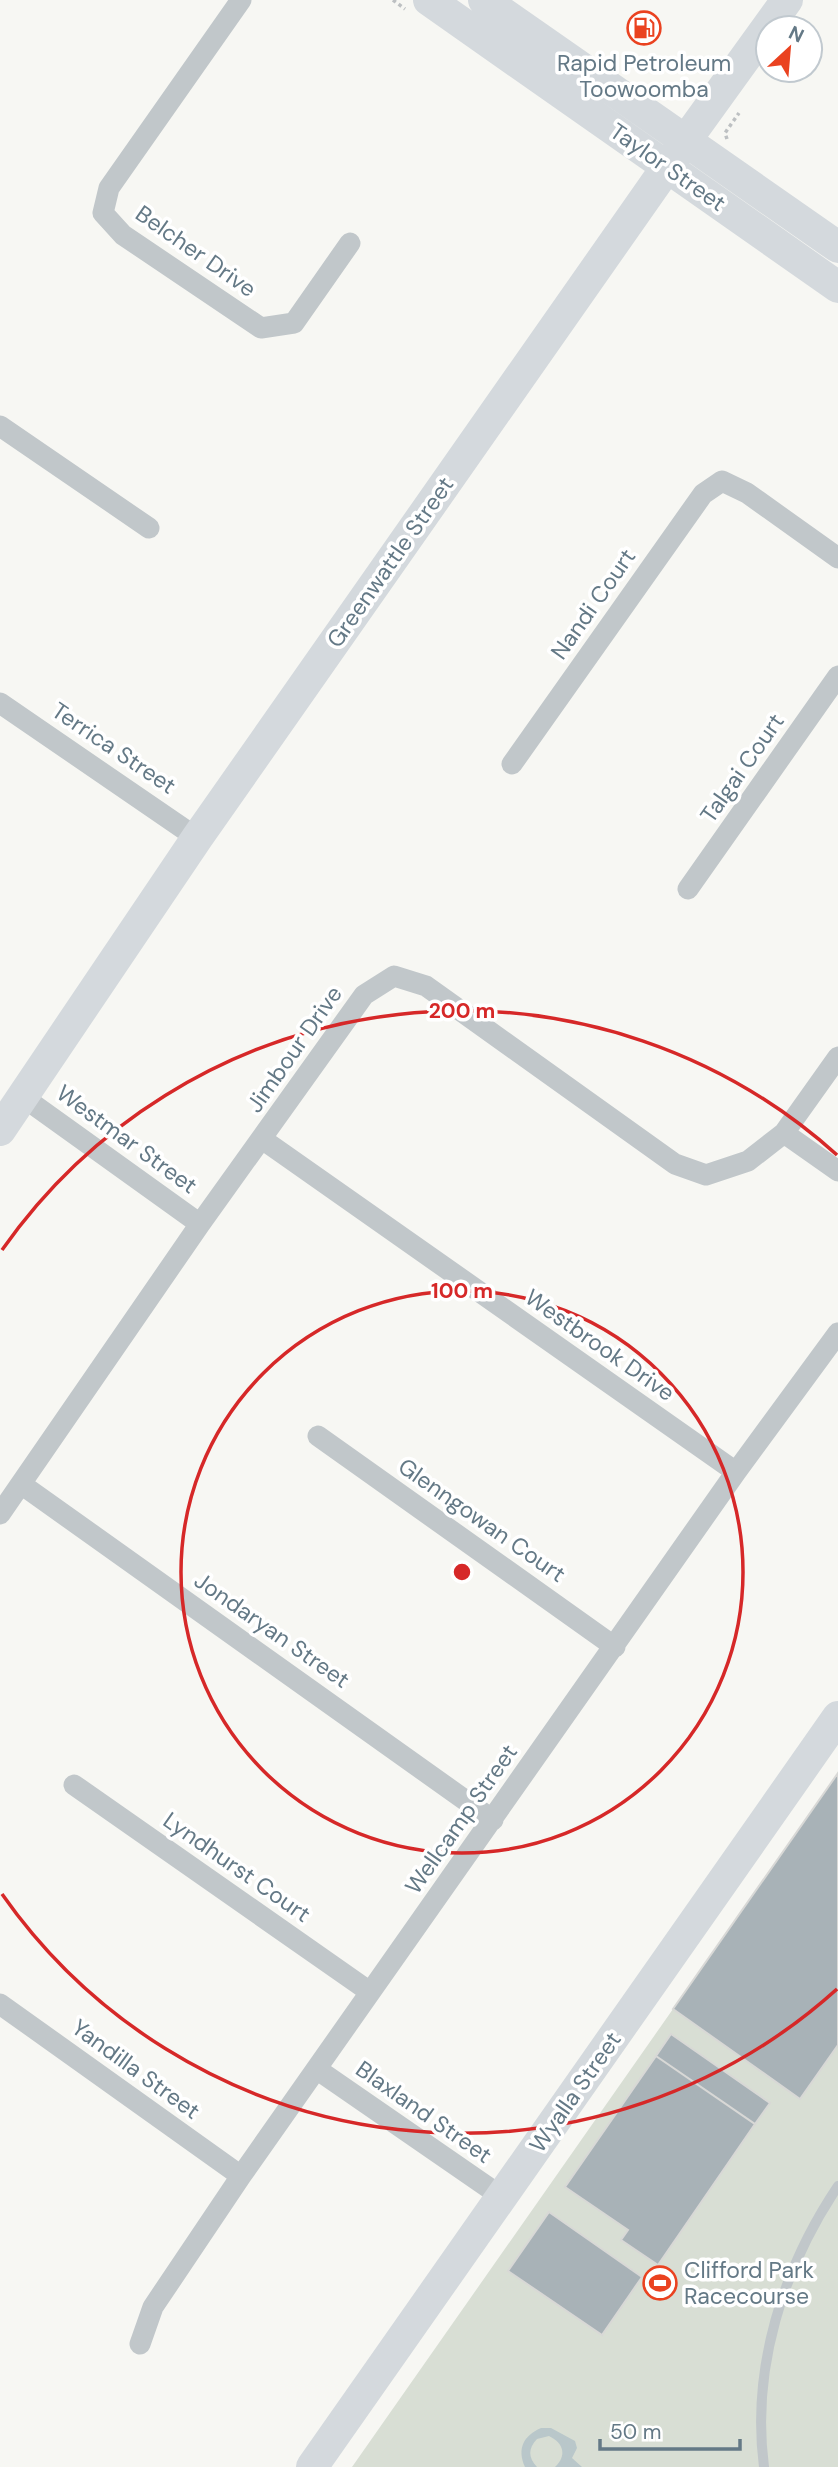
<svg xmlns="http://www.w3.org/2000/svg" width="838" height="2467" viewBox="0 0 838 2467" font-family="'DM Sans',sans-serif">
	<rect width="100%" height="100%" fill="#f7f7f3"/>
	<path fill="#d8ded4" d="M673,2009L800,2098L838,2045V2467H352Z"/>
	<path fill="#b9c7ca" d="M541,2428H551L575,2441L577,2448L572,2458L582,2467H555C567,2456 564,2443 549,2436L537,2439C528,2448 528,2458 537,2467H525C517,2449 523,2436 541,2428Z"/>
	<path fill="#a8b2b7" stroke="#d8d8d6" stroke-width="2" d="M838,1773V2045L800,2099L673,2009Z
		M671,2034L770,2103L755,2124L656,2056Z
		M656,2056L755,2124L658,2265L621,2240L628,2230L565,2187Z
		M549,2212L642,2277L602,2335L508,2271Z"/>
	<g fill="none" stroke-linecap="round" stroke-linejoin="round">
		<path stroke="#bdc0c2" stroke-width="3.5" stroke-dasharray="3.5 3.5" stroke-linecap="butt" d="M393,0L405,9
			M727,139L725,133L739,113"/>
		<path stroke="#c1c7ca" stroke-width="10" d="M764,2467C751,2368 783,2268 838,2186"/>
		<path stroke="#c1c7ca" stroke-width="21" d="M241,0L109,188L103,213L123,235L261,328L294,323L350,243
			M0,426L149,528
			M0,703L197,838
			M512,764L703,494L722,481L747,493L838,558
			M688,889L838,676
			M23,1097L200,1224
			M784,1133L838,1171
			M262,1139L736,1472
			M318,1436L615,1647
			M21,1484L493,1820
			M0,1514L200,1224L364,995L394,976L426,986L675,1164L706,1175L748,1161L784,1133L838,1057
			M74,1785L370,1992
			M0,2004L241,2176
			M318,2070L502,2197
			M140,2344L153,2307L241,2176L736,1472L838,1333"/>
		<path stroke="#d4d9dd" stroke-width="32" d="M429,0L838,287
			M484,0L838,247
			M0,1130L197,838L686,140L787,0
			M312,2467L838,1717"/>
	</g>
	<g fill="none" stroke="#d62828" stroke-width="3.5">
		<circle cx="462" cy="1572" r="281"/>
		<path d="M837 1989A561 561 0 0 1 2 1894M2 1250A561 561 0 0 1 837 1155"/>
	</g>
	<defs>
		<symbol id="fuel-ring" viewBox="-11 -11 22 22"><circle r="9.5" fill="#fff" stroke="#ea4220" stroke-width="1.5"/><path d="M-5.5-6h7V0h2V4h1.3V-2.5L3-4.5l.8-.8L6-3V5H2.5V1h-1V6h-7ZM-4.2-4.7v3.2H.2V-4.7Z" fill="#ea4220"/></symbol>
		<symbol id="stadium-ring" viewBox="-11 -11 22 22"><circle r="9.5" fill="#fff" stroke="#ea4220" stroke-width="1.5"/><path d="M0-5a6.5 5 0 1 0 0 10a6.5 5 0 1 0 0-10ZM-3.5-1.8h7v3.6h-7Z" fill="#ea4220"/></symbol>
	</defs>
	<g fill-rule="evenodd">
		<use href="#fuel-ring" x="625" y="9" width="38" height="38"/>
		<use href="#stadium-ring" x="641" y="2264" width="38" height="38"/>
	</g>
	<g text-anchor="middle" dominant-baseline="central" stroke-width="7" stroke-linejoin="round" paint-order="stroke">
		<g font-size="23" fill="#647986" stroke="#fff">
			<text x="644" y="63">Rapid Petroleum<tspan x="644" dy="26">Toowoomba</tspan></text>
			<text x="684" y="2270" text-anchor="start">Clifford Park<tspan x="684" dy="26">Racecourse</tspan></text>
		</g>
		<g font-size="23" fill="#647986" stroke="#fff">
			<text transform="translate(668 167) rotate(35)">Taylor Street</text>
			<text transform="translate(196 251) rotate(35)">Belcher Drive</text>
			<text transform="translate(390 562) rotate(-55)">Greenwattle Street</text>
			<text transform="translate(593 604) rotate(-55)">Nandi Court</text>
			<text transform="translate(114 748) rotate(34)">Terrica Street</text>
			<text transform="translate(742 768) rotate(-55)">Talgai Court</text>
			<text transform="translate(294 1049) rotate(-55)">Jimbour Drive</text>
			<text transform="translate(127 1139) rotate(36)">Westmar Street</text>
			<text transform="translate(600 1345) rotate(35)">Westbrook Drive</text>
			<text transform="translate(482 1520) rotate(35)">Glenngowan Court</text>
			<text transform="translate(272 1630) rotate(35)">Jondaryan Street</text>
			<text transform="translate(461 1819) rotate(-55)">Wellcamp Street</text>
			<text transform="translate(237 1867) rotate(35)">Lyndhurst Court</text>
			<text transform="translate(136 2069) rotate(36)">Yandilla Street</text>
			<text transform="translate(575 2092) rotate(-55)">Wyalla Street</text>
			<text transform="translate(424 2112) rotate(35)">Blaxland Street</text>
		</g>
	</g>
	<circle cx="462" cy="1572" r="10" fill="#d62828" stroke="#fff" stroke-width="3.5"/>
	<g font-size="21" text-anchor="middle" font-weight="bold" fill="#d62828" stroke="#fff" stroke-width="7" stroke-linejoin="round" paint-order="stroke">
		<text x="462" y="1018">200 m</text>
		<text x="462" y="1298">100 m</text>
	</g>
	<g transform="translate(789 49) rotate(26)"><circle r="33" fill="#ffffff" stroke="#c1c9cf" stroke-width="2"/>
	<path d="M0-5L12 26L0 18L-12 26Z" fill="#ea4220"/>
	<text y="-10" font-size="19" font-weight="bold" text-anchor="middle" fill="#647986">N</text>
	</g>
	<path d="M600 2439v10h140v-10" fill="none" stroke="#647986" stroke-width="3.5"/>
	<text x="610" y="2439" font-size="21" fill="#647986" stroke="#ffffff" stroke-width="5" paint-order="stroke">50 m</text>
</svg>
